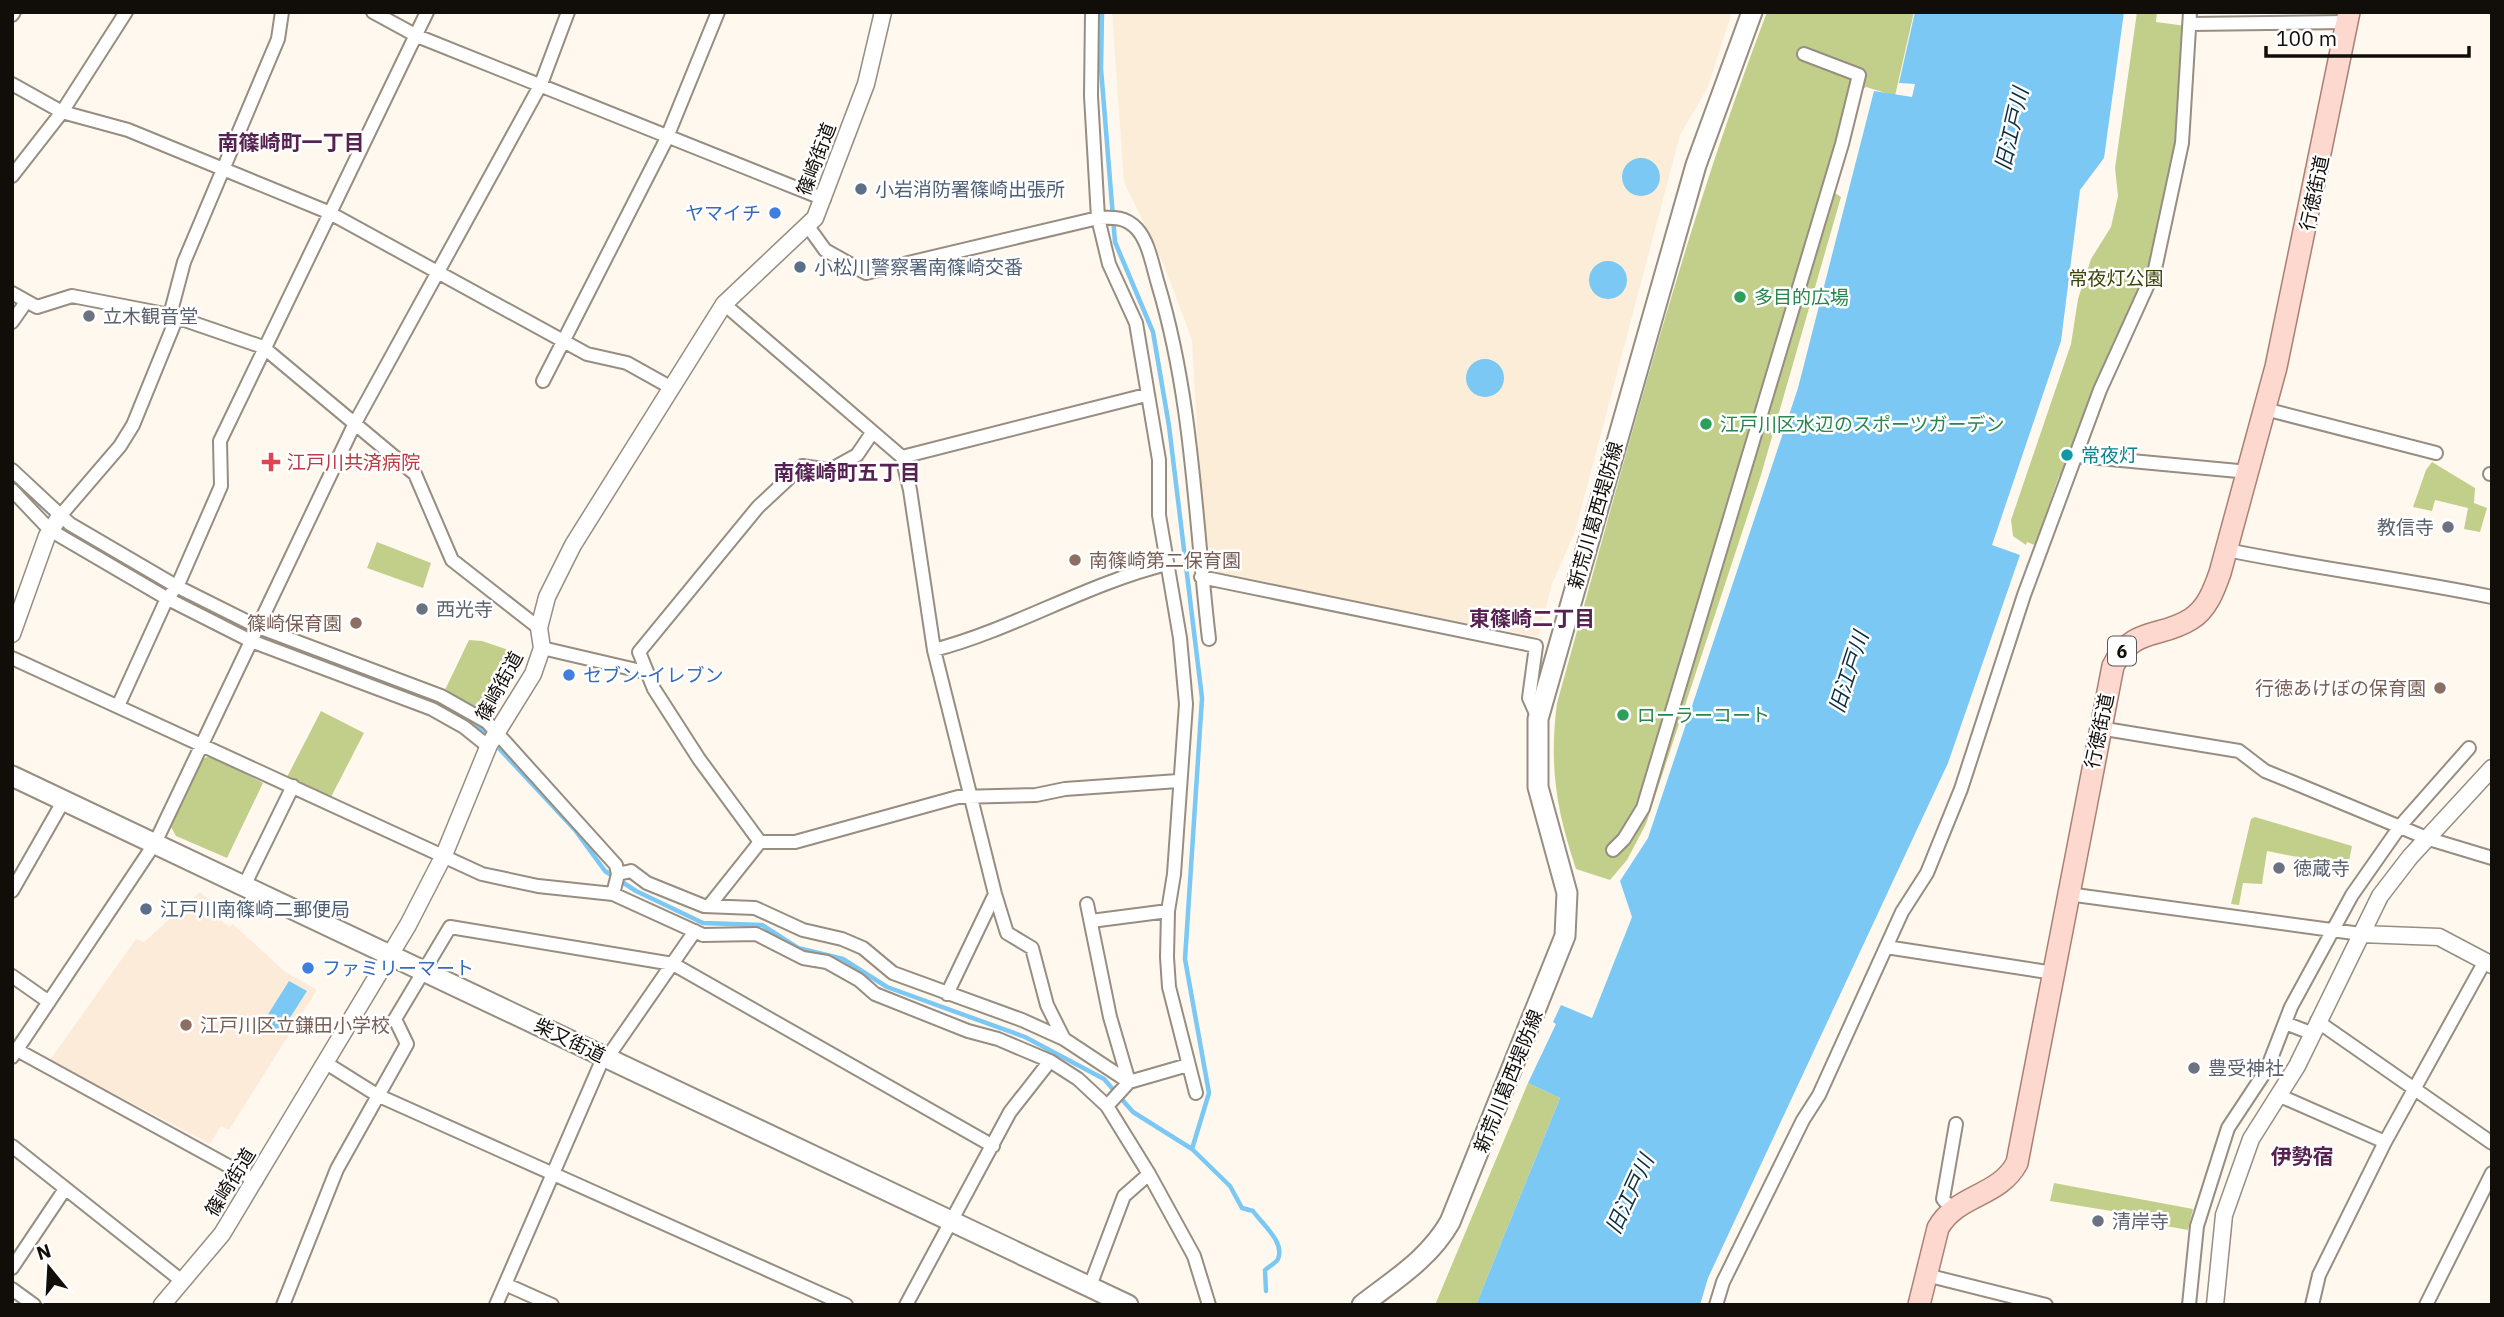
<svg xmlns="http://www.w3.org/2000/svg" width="2504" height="1317" viewBox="0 0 2504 1317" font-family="'IBM Plex Sans','Noto Sans JP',sans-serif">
	<rect width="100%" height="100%" fill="#fef8ef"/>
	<path fill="#fcedd8" d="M1112,12H1732L1708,87L1680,135L1575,532L1552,584L1538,637L1213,576L1201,501L1192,340L1164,265L1124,182Z"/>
	<path fill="#fdebda" d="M200,892L221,912L217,917L229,927L233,924L284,971L317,990L229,1130L221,1126L210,1144L50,1060L136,939L144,942Z"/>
	<path fill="#c2cf8b" d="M1767,12H1914L1895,96L1866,87L1862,90L1835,193L1841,197L1761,475L1646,824L1627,860L1610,880L1576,869C1556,809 1549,766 1557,703C1622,472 1681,237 1767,12Z
		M2137,12H2157L2156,22L2186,26C2182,101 2176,194 2152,265C2128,337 2094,408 2065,479L2059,476L2035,545L2027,542L2026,545L2013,536L2011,520L2071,344L2078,299L2091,259L2111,227L2118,196L2115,168Z
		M2432,462L2475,488L2474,503L2487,508L2480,532L2464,529L2468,508L2435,500L2432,511L2413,507L2426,470Z
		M377,542L431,563L423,588L367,568Z
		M469,640L482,641L517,653L508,685L476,712L444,692Z
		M321,711L364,733L331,797L287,777Z
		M211,756L263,783L227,858L176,836L171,827L201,759Z
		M2255,817L2352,846L2348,867L2267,851L2262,884L2243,883L2239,905L2231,904L2251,819Z
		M1528,1083L1560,1098L1476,1305H1435Z
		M2054,1183L2193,1209L2188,1230L2144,1222L2142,1228L2130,1225V1214L2050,1201Z"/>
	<path fill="#7ac8f3" d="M1915,12H2124L2104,158L2080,190L2061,341L1992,545L2020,555L1948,763L1708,1278L1700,1305H1476L1560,1098L1528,1083L1556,1024L1553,1022L1561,1005L1592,1018L1632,917L1620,881L1648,838L1798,388L1874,91L1912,97L1915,84L1899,83Z
		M1622 177a19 19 0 1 1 38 0a19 19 0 1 1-38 0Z
		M1589 280a19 19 0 1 1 38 0a19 19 0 1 1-38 0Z
		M1466 378a19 19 0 1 1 38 0a19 19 0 1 1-38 0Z
		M289,981L307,991L279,1035L262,1024Z"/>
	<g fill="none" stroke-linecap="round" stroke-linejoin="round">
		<path stroke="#7ac8f3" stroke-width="4.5" d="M1102,12L1101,69L1115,242L1153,332L1169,426L1202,698L1185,959L1209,1093L1192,1149L1230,1186L1242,1208L1253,1211C1263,1225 1285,1242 1278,1259C1276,1263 1268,1267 1265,1270L1266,1291
			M12,481L23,488
			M32,497L54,517
			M60,523L74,537L163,585
			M180,595L241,628L422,699
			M434,703L480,728L488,737
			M494,743L575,830L605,871L636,891L703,923L762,925L798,948L843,959L887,987L1025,1037L1104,1079L1133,1112L1192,1149"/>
		<defs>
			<path id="minor" d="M373,12L417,36L824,199
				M1092,12L1091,96L1098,218L1109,264L1136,323L1159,460V515L1180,638L1186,704L1174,874L1168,911L1167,957L1169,987L1196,1093
				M12,15L14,12
				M2190,24L2347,22
				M12,84L62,112L128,130L328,212L587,354L627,363L670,387
				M12,176L62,112L126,12
				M807,225L825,250L866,273L1098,218C1114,217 1126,217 1137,229C1149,242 1153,268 1158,284C1193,400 1195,520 1209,639
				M12,293L37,307L72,296L170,315L263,347L415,474L452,560L539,628
				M724,304L902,457L1146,395
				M170,315L184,262L278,39L282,12
				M12,322L26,302
				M543,381L665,142L718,12
				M2265,409L2436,453
				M2078,456L2249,472
				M902,457L910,490L934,650L995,894L1007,933L1032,948L1047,1005L1064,1039
				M12,470L70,524L176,586L258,627L441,696L487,722L616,865L618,874L613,894
				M2490,474H2492
				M12,490L50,530L168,599L251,641L432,709L464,727L489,747
				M60,516L120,446L133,425L177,317
				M2227,550C2315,568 2404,579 2492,597
				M1201,577L1536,646L1529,698L1538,718
				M542,648L645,672
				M934,650C1014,629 1086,584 1167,564
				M12,658L482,874L538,886L613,894L703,935L756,934L803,958L827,962L859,980L875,994L968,1031L998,1039L1050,1061L1078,1079L1107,1106L1149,1174L1194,1256L1209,1305
				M118,706L164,605L180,580L221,486L220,441L427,12
				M2099,728L2239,751L2265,771L2292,782L2429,839L2492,858
				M760,842H795L958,797L1036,795L1065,789L1178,781
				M1613,850L1624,839L1643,808L1842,144L1859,75L1804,54
				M618,874L631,871L647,883L704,906L755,908L803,930L842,939L863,948L893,973L1022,1020L1064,1039L1129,1082L1188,1065
				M244,886L293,786
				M12,891L64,800
				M2068,894L2361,934
				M1087,904L1110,1017L1129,1082L1107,1106
				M709,906L760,842L699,759L654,689L639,652L758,507L802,466L830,470L857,455L872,433
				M1091,921L1168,911
				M1886,947L2054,973
				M12,976L49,1002
				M947,994L995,894
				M2317,1021L2492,1143
				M2285,1023L2311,1033
				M17,1050L256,1181
				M12,1057L155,843L355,423L541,84L568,12
				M607,1058L695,931
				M326,1063L377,1095L846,1305
				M2278,1095L2385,1142
				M12,1146L182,1281
				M1952,1209L1943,1199L1956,1124
				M12,1268L65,1189
				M1926,1275L2046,1305
				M505,1284L552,1305
				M1090,1286L1124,1196L1149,1174
				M12,1289L34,1305
				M283,1305L337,1169L407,1044L395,1019L450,927L673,964L993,1146
				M496,1305L604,1056
				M906,1305L1010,1112L1050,1061
				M1716,1305L1723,1282L1803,1120L1819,1095L1902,912L1927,873L1961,789L2024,595L2100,390L2155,269L2182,143L2190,12
				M2189,1305L2197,1226L2228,1128L2267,1069L2291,1007L2352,895L2401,825L2469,748
				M2312,1305L2319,1275L2385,1142L2485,961
				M2426,1305L2492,1173"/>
			<path id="tertiary" d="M12,634L47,536L60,516
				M2361,934L2439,937L2492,965
				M162,1305L222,1234L408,925L444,855L489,745L533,674L542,648L539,628L547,597L573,545L724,304L815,218L866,84L883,12
				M2215,1305L2224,1215L2251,1139L2297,1066L2380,896L2410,857L2492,768"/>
			<path id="secondary" d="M12,776L1128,1305
				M1362,1305C1394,1280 1429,1259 1450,1222L1565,936L1567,893L1538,787V719L1696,165L1752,12"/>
			<path id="primary" d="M1919,1305L1938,1228C1957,1194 1999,1197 2017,1163L2113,666C2133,626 2160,639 2191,619C2207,609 2214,590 2220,573L2276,367L2349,12"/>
		</defs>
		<use href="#minor" stroke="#978d80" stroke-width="16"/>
		<use href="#tertiary" stroke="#978d80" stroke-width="19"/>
		<use href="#secondary" stroke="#978d80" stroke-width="23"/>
		<use href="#primary" stroke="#aa8073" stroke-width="24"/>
		<use href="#minor" stroke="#fff" stroke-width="12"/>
		<use href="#tertiary" stroke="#fff" stroke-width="16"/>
		<use href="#secondary" stroke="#fff" stroke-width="19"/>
		<use href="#primary" stroke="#fdd8ce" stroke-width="21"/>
	</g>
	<g fill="#5c6f8a" stroke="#fff" stroke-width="2.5">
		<circle cx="861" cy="189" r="7"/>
		<circle cx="800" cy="267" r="7"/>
		<circle cx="146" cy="909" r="7"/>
	</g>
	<g fill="#3f7fe0" stroke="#fff" stroke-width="2.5">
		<circle cx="775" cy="213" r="7"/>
		<circle cx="569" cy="675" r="7"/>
		<circle cx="308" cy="968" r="7"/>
	</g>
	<g fill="#2e9e5b" stroke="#fff" stroke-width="2.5">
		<circle cx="1740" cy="297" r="7"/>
		<circle cx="1706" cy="424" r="7"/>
		<circle cx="1623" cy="715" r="7"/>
	</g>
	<g fill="#6b7280" stroke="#fff" stroke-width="2.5">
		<circle cx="89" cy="316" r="7"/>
		<circle cx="2448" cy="527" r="7"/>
		<circle cx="422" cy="609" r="7"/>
		<circle cx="2279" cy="868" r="7"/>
		<circle cx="2194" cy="1068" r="7"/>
		<circle cx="2098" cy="1221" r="7"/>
	</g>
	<circle fill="#0f9aa8" stroke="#fff" stroke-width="2.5" cx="2067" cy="455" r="7"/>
	<path fill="#e0444e" stroke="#fff" stroke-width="2.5" d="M267.5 451.5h7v7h7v7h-7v7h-7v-7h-7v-7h7z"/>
	<g fill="#8d6e63" stroke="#fff" stroke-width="2.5">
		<circle cx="1075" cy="560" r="7"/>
		<circle cx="356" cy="623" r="7"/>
		<circle cx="2440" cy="688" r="7"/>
		<circle cx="186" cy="1025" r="7"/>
	</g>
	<g text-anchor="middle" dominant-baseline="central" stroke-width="5" stroke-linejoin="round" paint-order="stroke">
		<rect fill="#fff" stroke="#585652" stroke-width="2" x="2108" y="636.5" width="28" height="29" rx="5"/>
		<g font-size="18" font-weight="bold" fill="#110d08">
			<text x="2122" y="651">6</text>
		</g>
		<g font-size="19" fill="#110d08" stroke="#fff">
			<text transform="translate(816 159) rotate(-69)">篠崎街道</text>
			<text transform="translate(2314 193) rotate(-78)">行徳街道</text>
			<text transform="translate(1595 515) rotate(-74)">新荒川葛西堤防線</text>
			<text transform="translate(499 686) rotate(-61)">篠崎街道</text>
			<text transform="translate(2099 731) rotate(-78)">行徳街道</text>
			<text transform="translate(570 1040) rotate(26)">柴又街道</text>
			<text transform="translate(1508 1081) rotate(-68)">新荒川葛西堤防線</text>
			<text transform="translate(230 1182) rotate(-58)">篠崎街道</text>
		</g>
		<g font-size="19" fill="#4e5e75" stroke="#fff" text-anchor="start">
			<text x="875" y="189">小岩消防署篠崎出張所</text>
			<text x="814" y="267">小松川警察署南篠崎交番</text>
			<text x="160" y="909">江戸川南篠崎二郵便局</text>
		</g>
		<g font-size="19" fill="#366cbe" stroke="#fff" text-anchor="start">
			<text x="761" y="213" text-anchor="end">ヤマイチ</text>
			<text x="583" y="675">セブン-イレブン</text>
			<text x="322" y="968">ファミリーマート</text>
		</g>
		<g font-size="19" fill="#3b4208" stroke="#fff">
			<text x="2116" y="278">常夜灯公園</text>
		</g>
		<g font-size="19" fill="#27864d" stroke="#fff" text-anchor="start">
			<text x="1754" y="297">多目的広場</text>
			<text x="1720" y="424">江戸川区水辺のスポーツガーデン</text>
			<text x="1637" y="715">ローラーコート</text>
		</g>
		<g font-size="19" fill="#5b616d" stroke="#fff" text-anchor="start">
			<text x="103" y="316">立木観音堂</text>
			<text x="2434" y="527" text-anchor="end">教信寺</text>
			<text x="436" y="609">西光寺</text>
			<text x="2293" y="868">徳蔵寺</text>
			<text x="2208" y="1068">豊受神社</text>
			<text x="2112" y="1221">清岸寺</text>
		</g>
		<g font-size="19" fill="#0d838f" stroke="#fff" text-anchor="start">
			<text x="2081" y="455">常夜灯</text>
		</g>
		<g font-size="19" fill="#be3a42" stroke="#fff" text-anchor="start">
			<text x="287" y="462">江戸川共済病院</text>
		</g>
		<g font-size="19" fill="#785e54" stroke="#fff" text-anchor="start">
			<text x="1089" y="560">南篠崎第二保育園</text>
			<text x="342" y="623" text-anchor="end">篠崎保育園</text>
			<text x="2426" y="688" text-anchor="end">行徳あけぼの保育園</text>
			<text x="200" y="1025">江戸川区立鎌田小学校</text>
		</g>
		<g font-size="21" font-style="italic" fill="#0b2f41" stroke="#fff">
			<text transform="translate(2011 129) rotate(-77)">旧江戸川</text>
			<text transform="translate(1848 672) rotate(-72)">旧江戸川</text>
			<text transform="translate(1629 1194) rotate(-65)">旧江戸川</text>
		</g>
		<g font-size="21" font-weight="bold" fill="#552251" stroke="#fff">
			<text x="291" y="142">南篠崎町一丁目</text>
			<text x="847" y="472">南篠崎町五丁目</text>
			<text x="1532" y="618">東篠崎二丁目</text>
			<text x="2302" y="1156">伊勢宿</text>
		</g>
	</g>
	<rect width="2504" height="1317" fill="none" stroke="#110d08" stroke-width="28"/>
	<g transform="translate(49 1268) rotate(342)" stroke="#ffffff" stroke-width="5" paint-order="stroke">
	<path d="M0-5L12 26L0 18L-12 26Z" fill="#110d08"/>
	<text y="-10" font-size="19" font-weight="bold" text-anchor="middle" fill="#110d08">N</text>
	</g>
	<path d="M2266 46v10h203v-10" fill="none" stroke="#110d08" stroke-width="3.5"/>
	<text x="2276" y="46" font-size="21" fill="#110d08" stroke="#ffffff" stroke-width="5" paint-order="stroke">100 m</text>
</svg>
